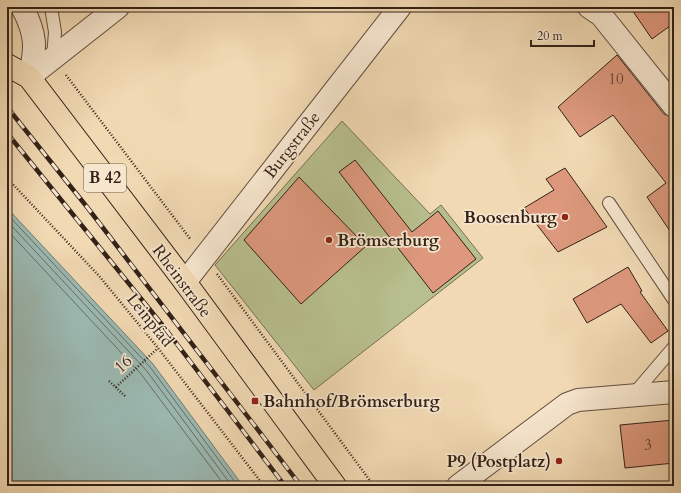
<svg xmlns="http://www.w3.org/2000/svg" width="681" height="493" viewBox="0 0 681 493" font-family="Cardo,serif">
	<rect width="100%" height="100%" fill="#f1d9b3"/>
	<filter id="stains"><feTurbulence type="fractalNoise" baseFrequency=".005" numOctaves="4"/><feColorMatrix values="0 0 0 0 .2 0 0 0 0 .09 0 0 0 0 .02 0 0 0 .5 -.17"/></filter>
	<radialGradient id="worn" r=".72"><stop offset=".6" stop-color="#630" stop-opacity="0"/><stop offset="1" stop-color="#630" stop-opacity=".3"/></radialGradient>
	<path fill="#b8bf8e" stroke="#767053" d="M342,121L430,214L441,205L483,258L314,390L215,265Z"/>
	<path fill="#9bb9b2" stroke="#717c74" d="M7,208L153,364L243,486H7Z"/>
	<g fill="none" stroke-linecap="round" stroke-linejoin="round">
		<path stroke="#676d65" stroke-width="1" d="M7,214L150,367L238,486
			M7,221L146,370L232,486
			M7,230L141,374L225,486"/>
	</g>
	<path fill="#dd987d" stroke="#332118" d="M630,7H674V23L652,39Z
		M617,55L664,114L674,118V237L647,197L666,183L613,115L580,137L558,107Z
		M355,160L412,232L438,211L476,259L433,293L339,172Z
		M565,168L607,227L558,252L524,208L554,190L546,179Z
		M299,177L366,246L301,304L244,240Z
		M628,267L642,291L640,292L668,331L651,343L621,304L587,323L573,299Z
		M674,420V463L625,468L620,425Z"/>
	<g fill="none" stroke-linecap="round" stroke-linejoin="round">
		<defs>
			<path id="lane" d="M51,7L55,32L53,57
				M609,203L674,300
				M633,395L674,347"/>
			<path id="street" d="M22,7C36,33 37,48 29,77
				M589,7L601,15L674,106
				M29,77L118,7
				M185,282L400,7
				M458,486L567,404L578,400L674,392"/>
			<path id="primary" d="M7,65L29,77L185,282L335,486"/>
		</defs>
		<use href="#lane" stroke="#624f3f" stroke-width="14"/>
		<use href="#street" stroke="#624f3f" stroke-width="24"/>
		<use href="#primary" stroke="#332118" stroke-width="24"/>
		<path stroke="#332118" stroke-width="2.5" stroke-dasharray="1 2" stroke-linecap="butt" d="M66,75L191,240
			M7,178L100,277L158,348L264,486
			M217,274L374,486
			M109,381L126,397
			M116,387L158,348"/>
		<use href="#lane" stroke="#f6e6ce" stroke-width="12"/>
		<use href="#street" stroke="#f6e6ce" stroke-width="22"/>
		<use href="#primary" stroke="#f1d9b3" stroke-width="22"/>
		<defs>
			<path id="rail" d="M7,107L87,207L301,486
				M7,133L164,327L285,486"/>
		</defs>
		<use href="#rail" stroke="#332118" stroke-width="4.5"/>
		<use href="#rail" stroke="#f6e6ce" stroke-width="3" stroke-dasharray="9" stroke-linecap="butt"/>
	</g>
	<g fill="#8f2418" stroke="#f6e6ce" stroke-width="1.5">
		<circle cx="565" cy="217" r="4"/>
		<circle cx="329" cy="240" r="4"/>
		<rect x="251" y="397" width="8" height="8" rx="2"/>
		<circle cx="559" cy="461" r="4"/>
	</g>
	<g text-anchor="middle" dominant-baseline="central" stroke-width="3.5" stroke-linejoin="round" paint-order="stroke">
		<g font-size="15" fill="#5e3f31">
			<text x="616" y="79">10</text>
			<text x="648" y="445">3</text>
		</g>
		<rect fill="#f6e6ce" stroke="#6e5c4f" stroke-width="1" x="84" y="164" width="42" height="28" rx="3"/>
		<g font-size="16" font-weight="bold" fill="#332118">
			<text x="105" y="178">B 42</text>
		</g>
		<g font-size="17" fill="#332118" stroke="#f6e6ce">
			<text transform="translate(292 145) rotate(-52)">Burgstraße</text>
			<text transform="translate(182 281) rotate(53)">Rheinstraße</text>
			<text transform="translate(150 320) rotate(51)">Leinpfad</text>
			<text transform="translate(123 364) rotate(-43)">16</text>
		</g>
		<g font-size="17" font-weight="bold" fill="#332118" stroke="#f6e6ce" text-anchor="end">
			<text x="557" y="217">Boosenburg</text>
			<text x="337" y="240" text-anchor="start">Brömserburg</text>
			<text x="263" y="401" text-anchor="start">Bahnhof/Brömserburg</text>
			<text x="551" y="461">P9 (Postplatz)</text>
		</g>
	</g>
	<rect width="681" height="493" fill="none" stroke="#f1d9b3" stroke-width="24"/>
	<rect x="8" y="8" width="665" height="477" fill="none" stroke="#332118" stroke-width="2"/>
	<rect x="12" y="12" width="657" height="469" fill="none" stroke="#332118"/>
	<path d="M531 40v6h63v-6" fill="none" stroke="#332118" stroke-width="2"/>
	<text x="537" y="40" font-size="12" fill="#332118" stroke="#f6e6ce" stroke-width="3" paint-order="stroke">20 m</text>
	<rect width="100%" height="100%" filter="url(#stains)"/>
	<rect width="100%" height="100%" fill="url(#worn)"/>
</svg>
